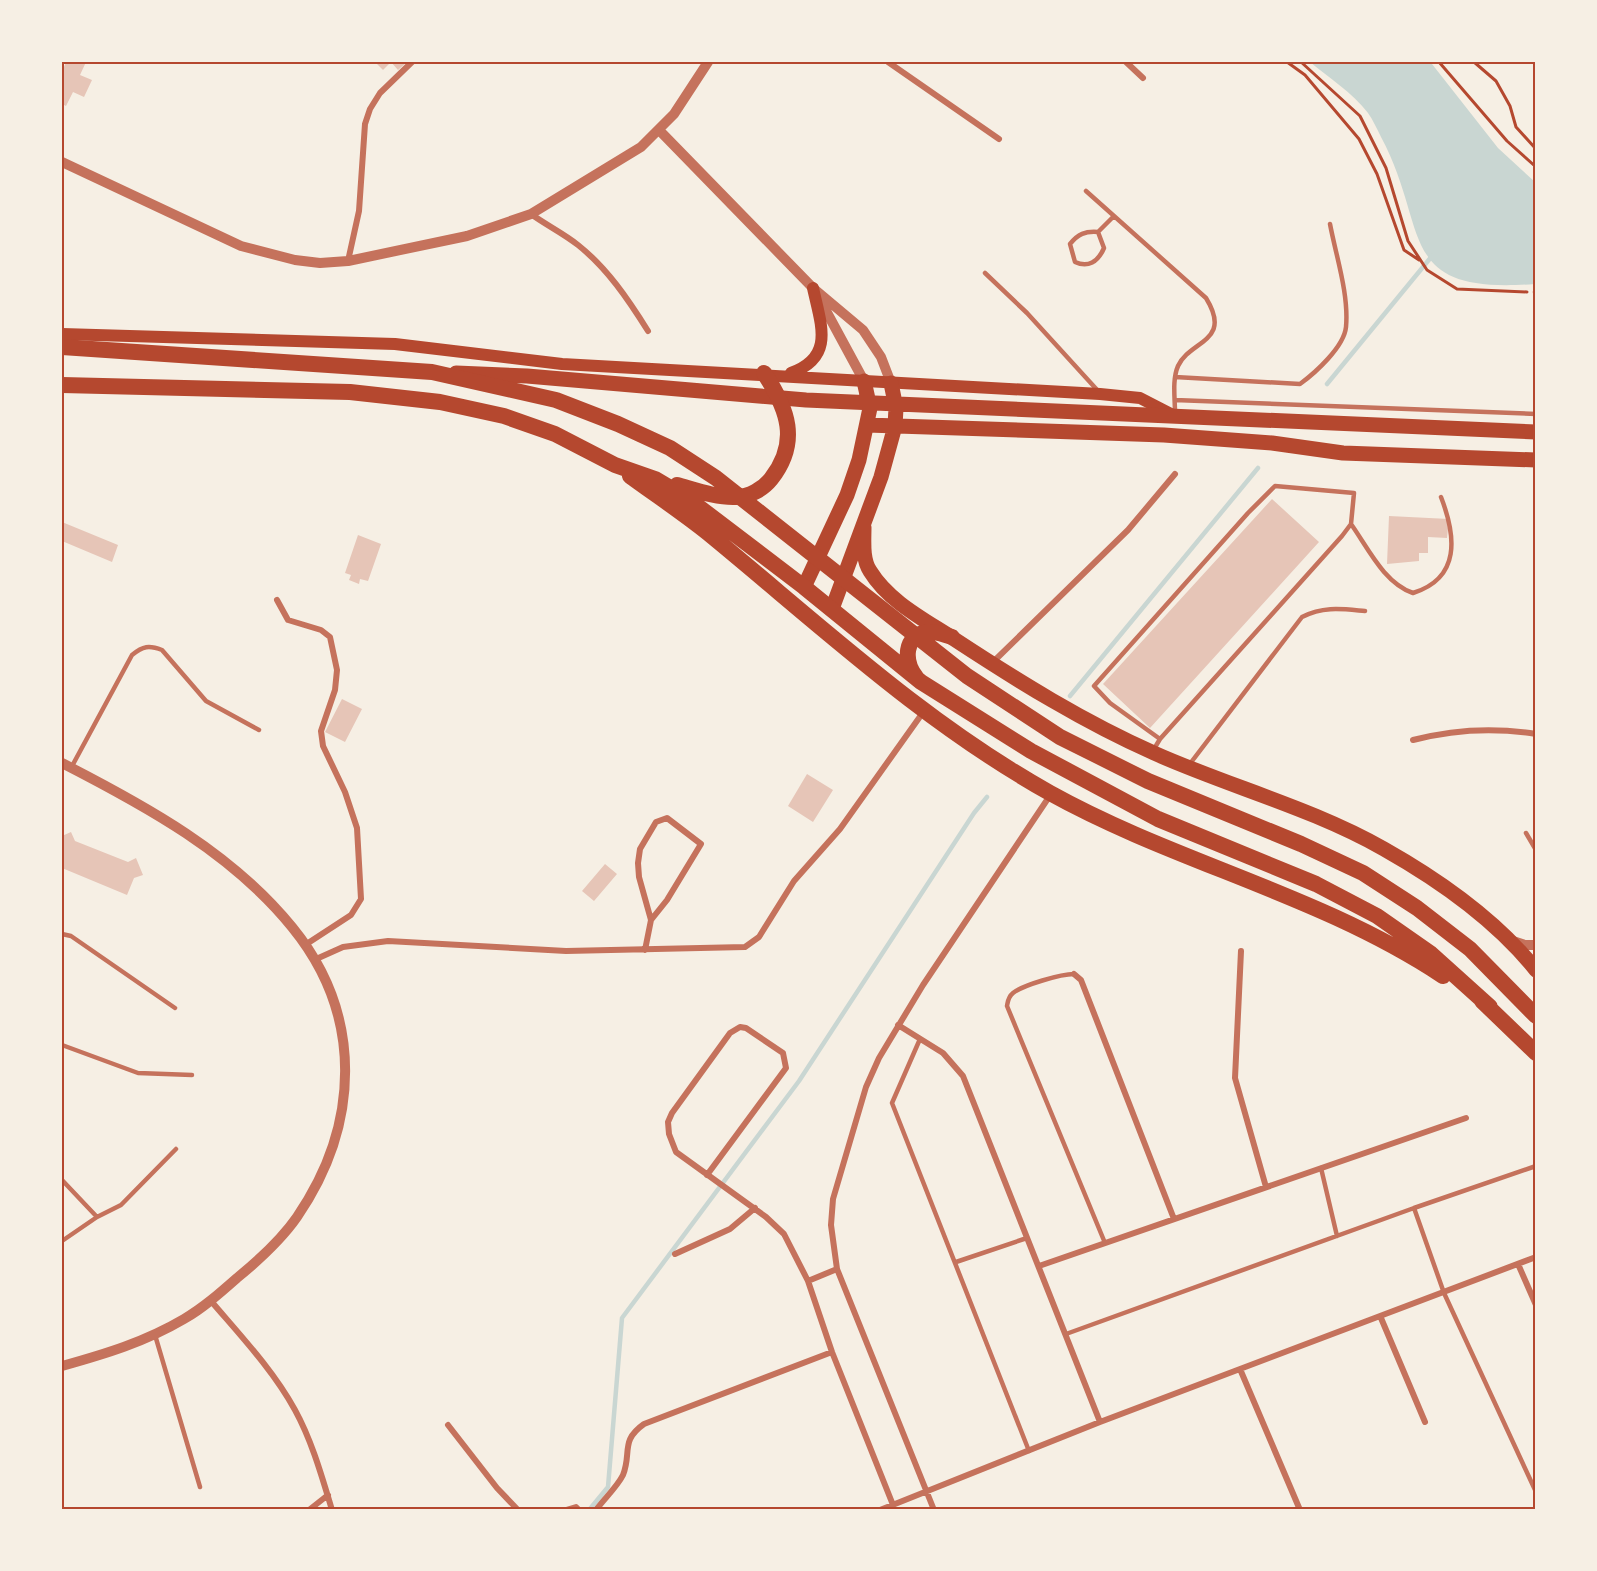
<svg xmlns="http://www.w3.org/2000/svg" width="1597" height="1571" viewBox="0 0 1597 1571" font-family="Barlow,sans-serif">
	<rect width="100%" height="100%" fill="#f6efe4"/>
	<path fill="#c9d6d2" d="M1310,62H1428L1432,64L1498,148L1535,182V284C1393,295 1431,230 1381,137C1377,129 1373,120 1368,113C1353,93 1328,77 1310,62Z"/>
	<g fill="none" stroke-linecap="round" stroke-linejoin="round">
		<path stroke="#c9d6d2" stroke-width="4.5" d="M1327,384L1432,256
			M1070,696L1258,468
			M589,1510L608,1487L622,1318L799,1081L974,813L987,797"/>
	</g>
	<path fill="#e6c5b7" d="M66,62H86L80,75L92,80L84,97L73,92L66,106L62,104V72Z
		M375,62H407L398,70L391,62L383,70Z
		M1272,499L1319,542L1150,728L1103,684Z
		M1389,516L1449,519L1447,538L1428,537V553H1419V561L1387,564Z
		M62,522L118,545L112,562L62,541Z
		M358,535L381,544L368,581L360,579L359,584L349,580L351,575L345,573Z
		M342,699L362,709L345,742L325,732Z
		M807,774L833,790L813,822L788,806Z
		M71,832L75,841L128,862L136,858L143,875L134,878L127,895L62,868V836Z
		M605,864L617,874L594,901L582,891Z"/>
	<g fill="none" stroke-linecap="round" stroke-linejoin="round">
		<path stroke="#b5482f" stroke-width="3" d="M1287,62L1305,75L1359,139L1377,174L1404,250L1419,260
			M1301,62L1360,116L1386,168L1408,241L1427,270L1457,289L1527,292
			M1439,62L1507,141L1536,167
			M1474,62L1496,81L1510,106L1516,127L1536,149"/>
		<path stroke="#c5725c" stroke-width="4.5" d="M1086,191L1206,298C1233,342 1190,340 1178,366C1172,380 1175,398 1175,413
			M1098,232L1104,248C1098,262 1088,268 1075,262L1070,244C1078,234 1085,231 1098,232L1114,216
			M985,273L1027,313L1099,392
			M1535,292L1536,297
			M1175,377L1300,384C1315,373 1344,347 1346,327C1349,294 1336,256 1330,224
			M1175,400L1536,414
			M1351,524C1368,548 1384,583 1413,593C1461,578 1456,536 1441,497
			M1154,749L1160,739L1342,536L1351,524L1354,493L1275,486L1248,513L1094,686L1110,703L1160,739
			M1189,765L1302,617C1324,606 1342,609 1365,611
			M71,768L132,655C143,646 149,645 162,650L206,701L259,730
			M1526,833L1536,850
			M62,934L71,936L175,1008
			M1074,974C1061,974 1023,985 1013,993C1008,997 1008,1001 1007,1006L1105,1243
			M920,1039L892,1103L1029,1451
			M62,1045L138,1073L192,1075
			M1536,1166L1414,1208L1444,1293L1536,1492
			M1321,1168L1337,1236
			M62,1180L97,1217L121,1205L176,1149
			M62,1241L97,1217
			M956,1262L1027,1238
			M1066,1334L1414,1208
			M155,1335L200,1487"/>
		<path stroke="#c5725c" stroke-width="6" d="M888,62L999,139
			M1126,62L1143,78
			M531,214C546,225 563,233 578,245C607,268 628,299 648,331
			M348,261L359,211L365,124L370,109L380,93L412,62
			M277,600L288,620L321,630L330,637L337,670L335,690L321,731L323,746L345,792L357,828L361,899L351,915L305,945
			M992,663L1128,530L1175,474
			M1413,740C1455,729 1493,727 1536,734
			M645,950L651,920L639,877L638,863L640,849L656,822L667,818L701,844L667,900L651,920
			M1241,951L1235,1078L1266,1187
			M314,960L343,947L388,941L566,951L745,947L759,937L794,881L840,829L924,711
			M1074,974L1081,980L1174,1219
			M898,1025L943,1053L963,1076L1100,1422
			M707,1175L786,1068L783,1053L746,1028L740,1027L730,1033L672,1113L668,1122L669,1134L676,1152L766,1217L784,1234L808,1281L832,1352L895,1510
			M675,1254L730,1229L755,1208
			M1518,1264L1536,1305
			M1039,1266L1466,1118
			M808,1281L837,1269
			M211,1301C240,1335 273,1370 295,1410C312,1441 322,1477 332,1510
			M1381,1318L1425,1422
			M1240,1369L1300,1510
			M448,1425L497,1488L518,1510
			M309,1510L328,1495
			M566,1510L576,1507L579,1510
			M596,1510C604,1499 617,1487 623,1475C632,1452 620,1441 644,1424L832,1352
			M880,1510L1100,1422L1536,1257
			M934,1510L837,1269L831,1225L833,1199L866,1087L879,1058L923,985L1051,794"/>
		<path stroke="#c5725c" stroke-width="10" d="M659,130L813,288L863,330L881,357L891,383
			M62,162L241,246L295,260L320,263L348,261L467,236L531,214L641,147L674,114L708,62
			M818,296L864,381
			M62,763C146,806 232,853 292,927C364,1015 360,1125 297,1217C281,1240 259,1260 237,1278C220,1293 203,1308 184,1319C145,1342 105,1354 62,1366
			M1513,941L1525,945H1536"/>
		<path stroke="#b5482f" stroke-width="12" d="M62,334L395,344L562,364L1100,394L1140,398L1173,415
			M791,373C835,357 821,325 813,288"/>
		<path stroke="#b5482f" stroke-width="15" d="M456,373L527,376L806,400L1536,432
			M867,425L1164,435L1272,443L1343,453L1536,460
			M864,527C864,541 862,559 870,571C889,602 925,620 954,639C1018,681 1084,722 1154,753C1230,787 1312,808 1384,849C1439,880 1496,920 1536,970
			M804,587L847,495L859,460L870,408L864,381
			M832,609L881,477L895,426L896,408L891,383"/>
		<path stroke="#b5482f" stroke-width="16" d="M62,347L432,372L556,400L618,424L670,448L716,478L967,676L1060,737L1148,781L1301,844L1363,873L1417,908L1470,949L1536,1016
			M62,385L350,392L440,402L504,416L555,434L615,465L655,479L687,498L804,587L921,682L1031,751L1158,819L1316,884L1377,916L1430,953L1490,1007
			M630,476C656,495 683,513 708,533C819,624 923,722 1050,793C1176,863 1321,895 1443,976
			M677,485C695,490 717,498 736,497C749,497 763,489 771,479C800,442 788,409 764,373
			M916,677C904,662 903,635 928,632C936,631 944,635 952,637
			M1482,1001L1536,1053"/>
	</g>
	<rect width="1597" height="1571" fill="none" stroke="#f6efe4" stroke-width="126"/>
	<rect x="63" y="63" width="1471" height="1445" fill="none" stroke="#b5482f" stroke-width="2"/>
</svg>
